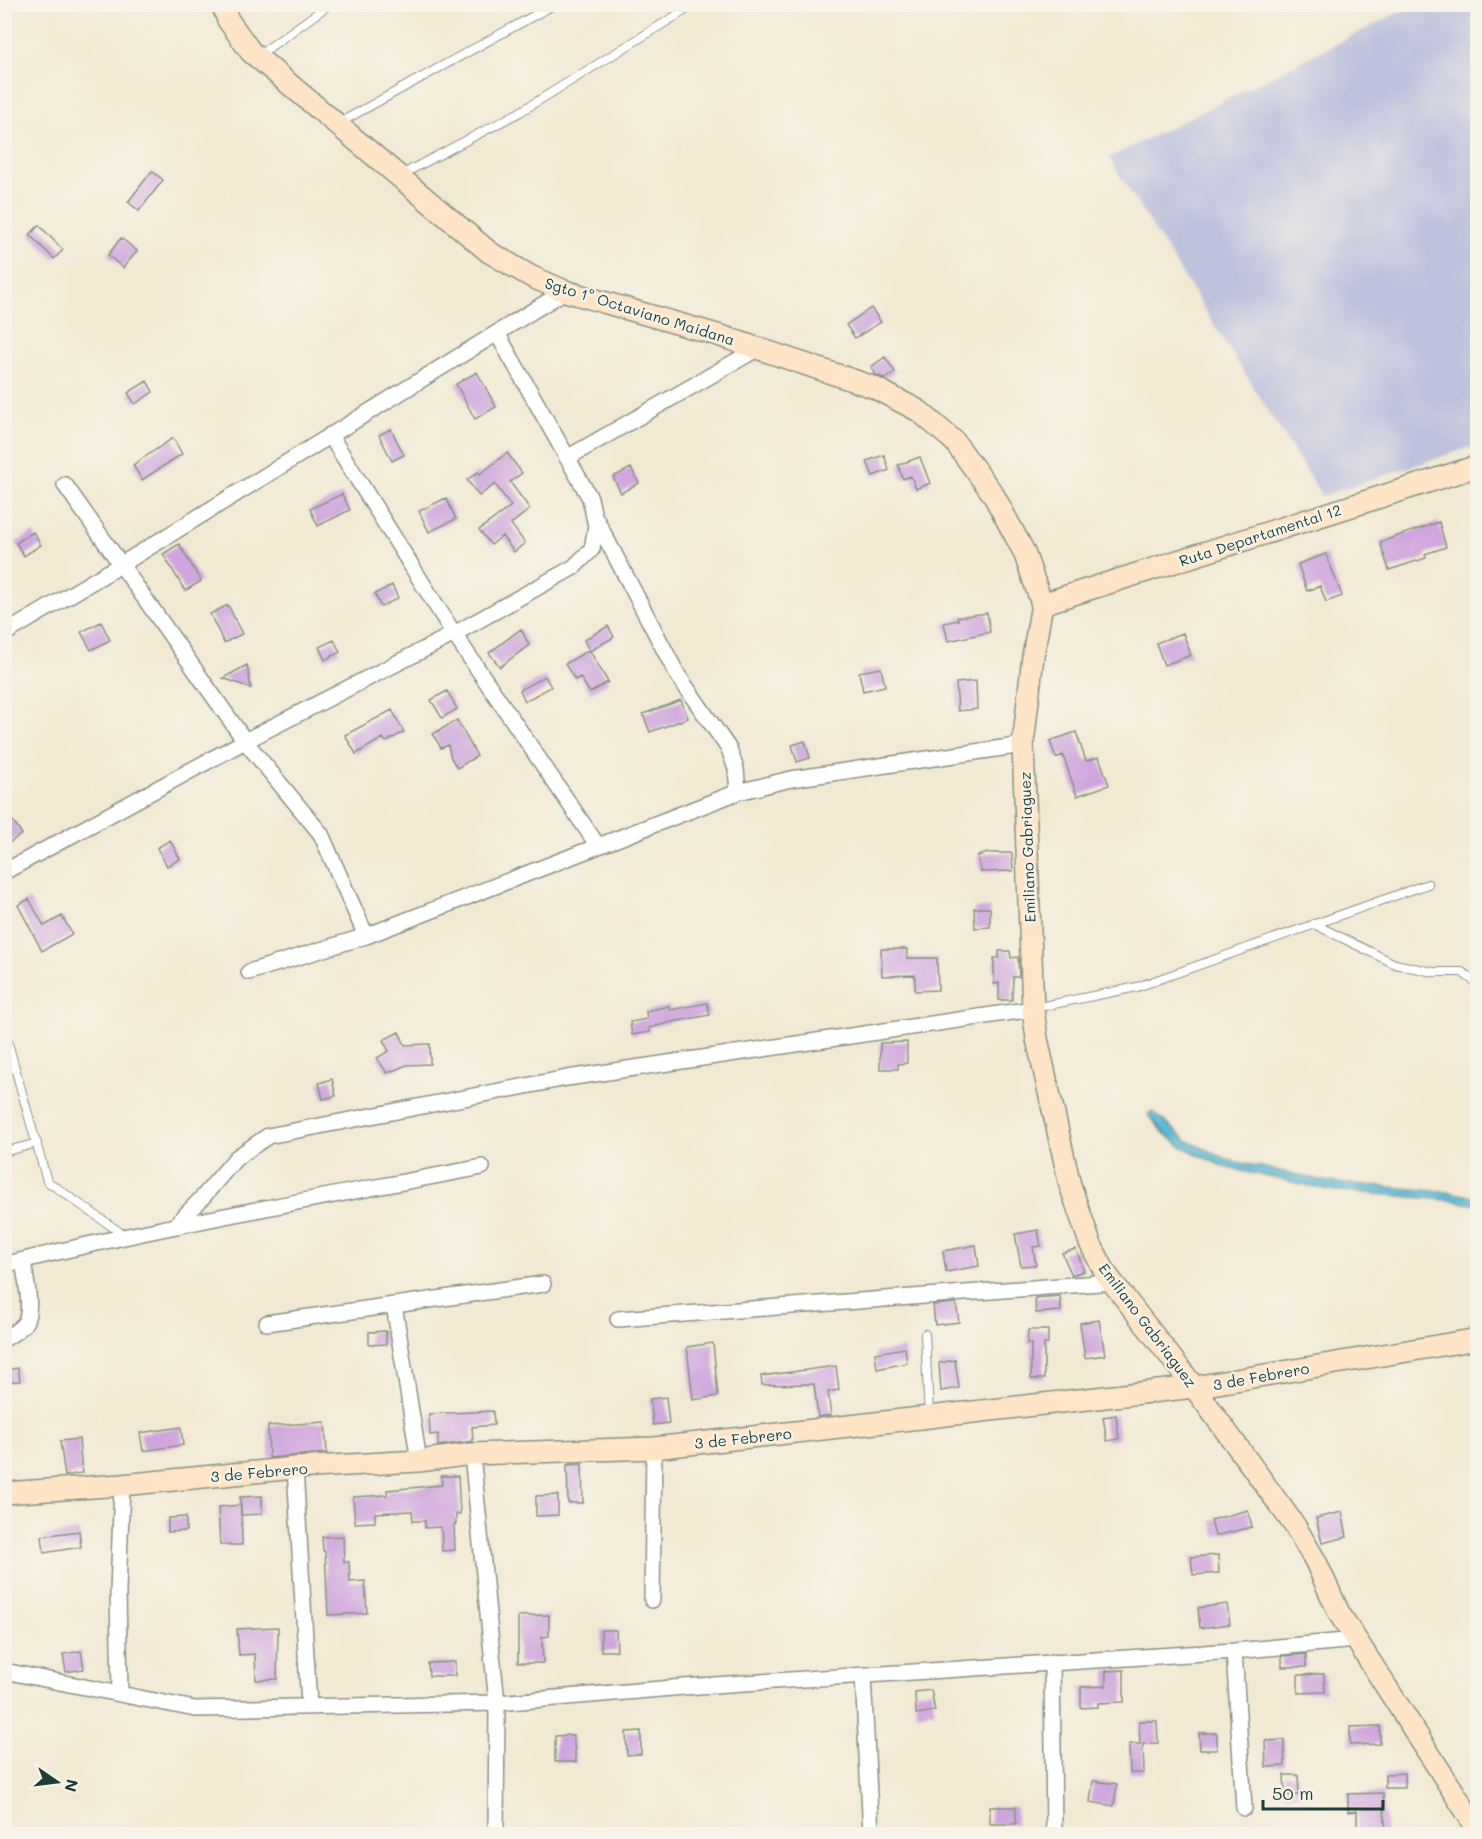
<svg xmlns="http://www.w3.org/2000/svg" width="1482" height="1839" viewBox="0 0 1482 1839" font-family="Mali,sans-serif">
	<rect width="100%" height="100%" fill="#f7f3e8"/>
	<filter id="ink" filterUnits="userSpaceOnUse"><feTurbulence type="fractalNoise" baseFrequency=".0167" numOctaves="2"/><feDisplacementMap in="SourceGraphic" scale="12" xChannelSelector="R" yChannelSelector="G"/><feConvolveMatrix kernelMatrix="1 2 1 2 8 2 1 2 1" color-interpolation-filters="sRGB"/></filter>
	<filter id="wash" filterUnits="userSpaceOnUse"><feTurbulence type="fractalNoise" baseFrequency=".008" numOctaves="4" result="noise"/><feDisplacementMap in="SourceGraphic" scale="24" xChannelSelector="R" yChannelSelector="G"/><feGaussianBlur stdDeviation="1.35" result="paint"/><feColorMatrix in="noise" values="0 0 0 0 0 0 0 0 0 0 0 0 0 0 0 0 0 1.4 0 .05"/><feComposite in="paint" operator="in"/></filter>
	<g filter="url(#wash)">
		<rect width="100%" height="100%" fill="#f2e9d3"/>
		<path fill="#bec2dd" d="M1413,5H1477V445L1322,496L1109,158Z"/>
		<path fill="#56b6d4" stroke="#3a7a84" stroke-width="1.5" d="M1152,1111L1188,1141L1228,1160L1329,1182L1447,1192L1477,1197V1205L1448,1200L1329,1190L1224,1167L1181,1146L1164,1133L1148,1115Z"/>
		<g id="blocks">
			<path fill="#d0a5df" d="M152,171L163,180L139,211L128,202Z
				M39,225L63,250L54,259L30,235Z
				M121,238L137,251L123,268L108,255Z
				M871,308L881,322L855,338L846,325Z
				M885,357L895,372L886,379L876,375L871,367Z
				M477,372L496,407L475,419L456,384Z
				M147,381L153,392L135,404L128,393Z
				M391,429L404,455L392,461L379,435Z
				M173,438L182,454L142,480L133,465Z
				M507,453L522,473L510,482L530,509L511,524L525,543L514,552L502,536L491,545L479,530L511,506L495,484L479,496L467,480L478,472L480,474Z
				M884,455L889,470L873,476L867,461Z
				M920,457L930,483L916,489L911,476L903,479L898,465Z
				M631,468L639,483L621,493L613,477Z
				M342,494L350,510L318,526L310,509Z
				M446,498L456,519L429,532L419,511Z
				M1439,522L1446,547L1425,554L1426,558L1389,570L1380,542Z
				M33,532L41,545L24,556L16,543Z
				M179,544L201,581L185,591L163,554Z
				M1326,554L1342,596L1326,602L1320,586L1307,591L1298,564Z
				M392,585L398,598L381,607L375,594Z
				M228,605L242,634L224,643L210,614Z
				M987,613L990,632L948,641L944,623L958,620L957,617Z
				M101,622L110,640L91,650L81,632Z
				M608,626L614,637L590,651L608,682L590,693L580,677L575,680L565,664L589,650L584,640Z
				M521,629L529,645L500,667L489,653Z
				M1183,633L1191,655L1164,665L1156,643Z
				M334,640L340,652L325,660L319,647Z
				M247,665L251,688L223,678Z
				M881,668L885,686L863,691L859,672Z
				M545,676L551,687L525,701L520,690Z
				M976,681L977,709L958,711L956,683Z
				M447,691L457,709L442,718L431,700Z
				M681,700L688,718L650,732L643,714Z
				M392,710L404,732L386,742L383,738L356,754L345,735Z
				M457,720L477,756L457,768L451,758L448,745L441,748L433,734Z
				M1076,732L1086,761L1099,757L1109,785L1077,796L1063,755L1056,758L1050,741Z
				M805,741L810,758L797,762L792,745Z
				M12,820L22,834L4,846V825Z
				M170,840L180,859L167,866L157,848Z
				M988,853H1012L1013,871L981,872L977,856Z
				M29,899L44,926L62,916L72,934L42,951L18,905Z
				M974,908H990V927L975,928Z
				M881,949H907V958H937L938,990L915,991V975L882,976Z
				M999,951H1010L1011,958L1018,957L1019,977H1013L1012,1000H999V983L994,984V958H999Z
				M707,1003L710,1015L672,1022L649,1028L650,1032L632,1035L630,1022L647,1019L646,1011L669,1006L670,1010Z
				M399,1032L405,1045L430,1044V1064L407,1065L387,1073L377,1058L389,1051L383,1040Z
				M907,1042V1063L898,1064V1069H880V1043Z
				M332,1079L336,1096L323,1099L319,1083Z
				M1038,1230L1041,1246L1033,1247L1036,1265L1021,1266L1015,1234Z
				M976,1245L979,1266L946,1272L943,1251Z
				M1076,1249L1084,1271L1072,1275L1062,1253Z
				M1060,1296L1061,1311L1036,1313L1035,1298Z
				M956,1303L959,1322L935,1325L933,1305Z
				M1099,1320L1105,1355L1085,1358L1080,1323Z
				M1028,1330H1048V1344H1044V1379H1031V1344H1027Z
				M386,1331V1344L369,1345V1332Z
				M713,1343L718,1396L693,1400L687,1347Z
				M905,1348L907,1363L877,1369L875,1353Z
				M955,1360L959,1388L941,1391L939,1363Z
				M836,1366L839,1390L828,1392L831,1415L818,1417L814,1384L762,1385L761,1376Z
				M18,1368L20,1381L7,1382L5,1370Z
				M666,1397L669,1423L653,1425L650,1399Z
				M493,1411L494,1425L472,1427L473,1441L438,1446V1434L430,1435L429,1414Z
				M1116,1415L1119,1439L1107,1441L1103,1417Z
				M325,1422L327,1453L269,1458L268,1426Z
				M181,1427L183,1445L143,1451L140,1433Z
				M79,1439L82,1473L65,1476L60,1441Z
				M582,1464L583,1503H568L567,1465Z
				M441,1476H458L460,1514H456V1524L454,1525L455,1550L442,1551L441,1527L425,1528V1521H413L412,1511L375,1513V1522L355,1523L353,1497L387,1495V1490L442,1485Z
				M558,1495V1515L536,1516V1496Z
				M262,1496V1514L241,1515L240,1497Z
				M241,1505L242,1545H220L218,1507Z
				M1248,1510L1252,1527L1215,1536L1211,1520Z
				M1342,1512L1347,1537L1322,1543L1316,1518Z
				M186,1517V1531L168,1532V1518Z
				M79,1531L81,1547L44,1553L42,1536Z
				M343,1536L344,1562H349L350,1582L365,1581L367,1613L328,1615L325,1551H323L322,1537Z
				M1218,1555L1219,1573L1193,1575L1191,1557Z
				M1227,1604L1230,1624L1200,1628L1198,1608Z
				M549,1615V1636L542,1637L543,1663H518V1616Z
				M278,1627L277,1679L256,1680L255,1654L239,1655L237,1629Z
				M601,1630H616L617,1651H601Z
				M81,1651L84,1669L66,1672L63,1654Z
				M1306,1654V1667H1282V1656Z
				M455,1662V1676H429L428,1663Z
				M1124,1670V1702L1098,1703V1707L1081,1708V1687L1106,1686V1671Z
				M1324,1674L1325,1692L1298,1693V1675Z
				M931,1690L935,1711L916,1714L915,1692Z
				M1139,1721H1157L1158,1743L1143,1744L1144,1773H1130L1129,1744H1140Z
				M1380,1726V1744L1350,1745V1727Z
				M641,1731V1754L627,1755L626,1732Z
				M1199,1733H1217V1750H1200Z
				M573,1735L576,1762H555V1736Z
				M1284,1740L1285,1766L1266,1767L1265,1741Z
				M1405,1773V1788H1385V1774Z
				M1284,1775H1298L1299,1795H1285Z
				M1093,1781L1117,1784L1114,1806L1090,1802Z
				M1383,1793L1386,1834H1357V1811L1348,1812V1794Z
				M990,1807H1016V1824H990Z"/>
		</g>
	</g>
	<g filter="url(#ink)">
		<use href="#blocks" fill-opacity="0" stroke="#889384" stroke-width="1.5"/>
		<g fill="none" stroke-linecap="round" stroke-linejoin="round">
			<defs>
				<path id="lane" d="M259,55L330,4
					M339,123L555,4
					M401,175L520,112L695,4
					M1314,924L1395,964L1433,972H1462L1478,984
					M1034,1008L1137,987L1428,884
					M4,1029L47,1181L124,1235
					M4,1152L37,1143
					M925,1334L929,1416"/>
				<path id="street" d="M330,435L454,634L598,846
					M567,458L757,349
					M65,485L245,741L321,834L366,936
					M596,519L677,674L729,749L736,769L738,792
					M4,634L122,564L565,291
					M4,872L245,741L454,634L574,567L592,549L596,526L590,498L497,333
					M249,972L366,936L738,792L791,779L1023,745
					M176,1225L202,1198L236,1158L268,1136L567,1078L1033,1009
					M4,1265C162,1225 322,1198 482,1167
					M394,1305L419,1461
					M618,1319L1113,1282
					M267,1323L543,1284
					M4,1339C11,1335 19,1330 24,1324C34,1311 25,1276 23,1261
					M472,1454L497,1703L496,1834
					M295,1468L309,1706
					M652,1600L654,1448
					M1234,1651L1244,1808
					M1052,1662L1054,1834
					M4,1671L195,1709L497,1703L684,1687L1234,1651L1356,1640
					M863,1675L871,1834
					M120,1694L118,1592L122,1485"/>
				<path id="secondary" d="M222,4L228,20L251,52L489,252L532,277L565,291L721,336L873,387L919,411L954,441L993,494L1024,552L1042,604L1033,656L1023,745L1033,1009L1037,1039L1070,1185L1090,1243L1106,1274L1194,1387L1295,1526L1316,1562L1339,1613L1478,1830
					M1042,604L1478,466
					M4,1493L122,1485L295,1468L419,1461L472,1454L654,1448L1194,1387L1478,1339"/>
			</defs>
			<use href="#lane" stroke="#889384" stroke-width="10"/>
			<use href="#street" stroke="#889384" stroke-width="18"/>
			<use href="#secondary" stroke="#889384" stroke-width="24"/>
			<use href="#lane" stroke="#fff" stroke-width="8"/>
			<use href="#street" stroke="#fff" stroke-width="15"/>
			<use href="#secondary" stroke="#ffe4c6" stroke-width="21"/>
		</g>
	</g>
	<g text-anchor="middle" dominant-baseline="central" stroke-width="4.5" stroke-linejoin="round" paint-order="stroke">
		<g font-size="15" fill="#1f3d34" stroke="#f7f3e8">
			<text transform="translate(640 311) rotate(17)">Sgto 1° Octaviano Maidana</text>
			<text transform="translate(1260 535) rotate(-18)">Ruta Departamental 12</text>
			<text transform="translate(1027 847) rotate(-92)">Emiliano Gabriaguez</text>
			<text transform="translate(1148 1325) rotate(53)">Emiliano Gabriaguez</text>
			<text transform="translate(1261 1376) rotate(-10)">3 de Febrero</text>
			<text transform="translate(743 1438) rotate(-6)">3 de Febrero</text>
			<text transform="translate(259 1472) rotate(-5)">3 de Febrero</text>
		</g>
	</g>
	<rect width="1482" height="1839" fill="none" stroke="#f7f3e8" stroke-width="24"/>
	<g transform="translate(57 1782) rotate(104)" stroke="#f7f3e8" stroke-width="4.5" paint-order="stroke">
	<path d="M0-4.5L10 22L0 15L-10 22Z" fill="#1f3d34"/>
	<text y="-9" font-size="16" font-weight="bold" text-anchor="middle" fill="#1f3d34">N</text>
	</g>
	<path d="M1263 1800v9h120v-9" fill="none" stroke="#1f3d34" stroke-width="3"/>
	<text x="1272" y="1800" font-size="18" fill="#1f3d34" stroke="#f7f3e8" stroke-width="4.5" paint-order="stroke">50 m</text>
</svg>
